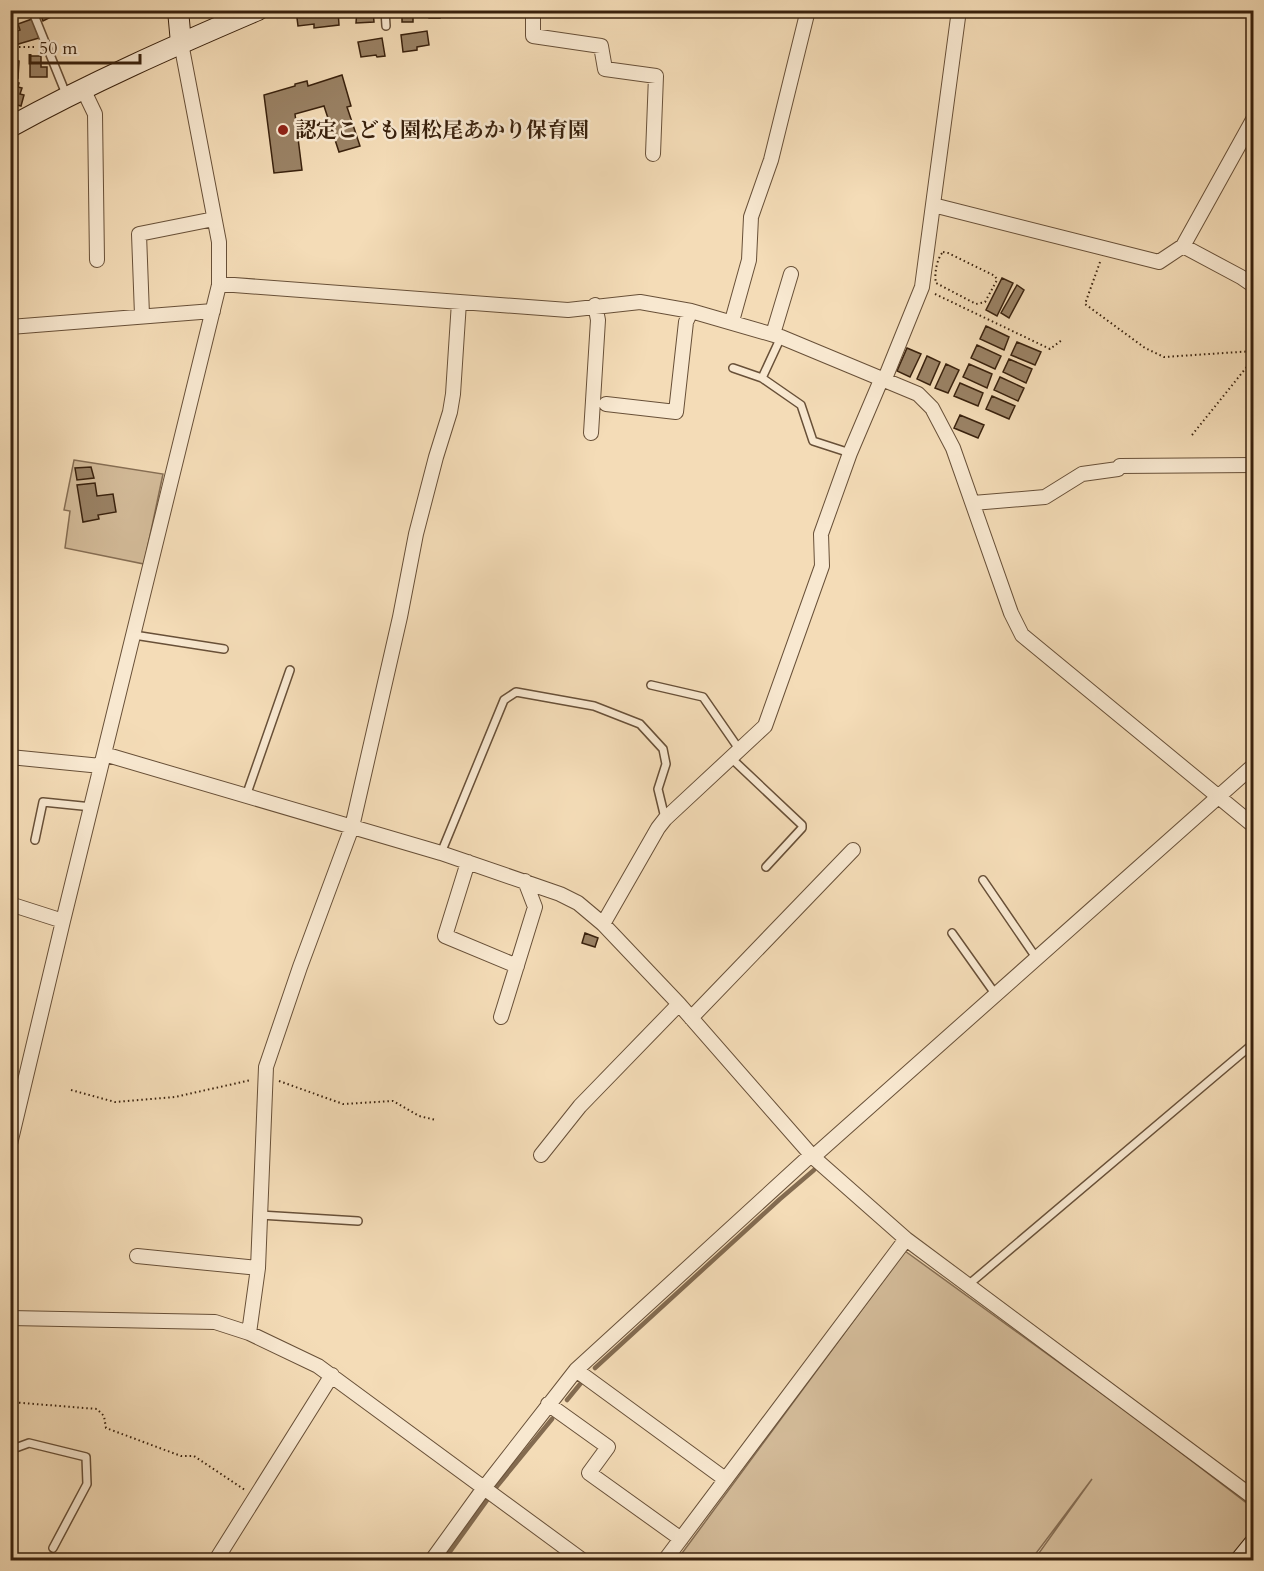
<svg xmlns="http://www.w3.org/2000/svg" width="1264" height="1571" viewBox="0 0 1264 1571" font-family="Cardo,'Noto Serif JP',serif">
	<rect width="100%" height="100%" fill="#f4dcb7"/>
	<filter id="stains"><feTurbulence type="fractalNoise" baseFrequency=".00333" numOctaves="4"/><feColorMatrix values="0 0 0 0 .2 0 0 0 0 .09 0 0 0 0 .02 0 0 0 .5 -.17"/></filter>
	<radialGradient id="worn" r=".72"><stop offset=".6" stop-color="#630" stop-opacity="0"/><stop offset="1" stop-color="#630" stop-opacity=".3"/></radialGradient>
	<path fill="#d4bc9a" stroke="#866e54" stroke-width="1.5" d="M74,460L163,474L144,564L65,548L70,511L64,510Z
		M905,1251L1137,1419L1253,1508V1530L1230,1560H1034L1092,1479L1031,1560H677Z"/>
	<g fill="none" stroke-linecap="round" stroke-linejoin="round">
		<path stroke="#836b50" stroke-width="4.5" d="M595,1368L780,1199L814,1170
			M567,1400L581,1383
			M444,1560L498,1485L552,1419"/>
	</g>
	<path fill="#9a8265" stroke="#39210d" stroke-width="1.5" d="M39,10H48L51,17L43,21Z
		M296,10H338L339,25L314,28V24L298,26Z
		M357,10H373L374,22L356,23Z
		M395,10H413V22H402V16H395Z
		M429,10H440V18H429Z
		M32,19L39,38L15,45L14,41L17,31L20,30L18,24Z
		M427,31L429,45L417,47V50L403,52L401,35Z
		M382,38L385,56L377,57L376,55L361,57L358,42Z
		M30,56H41V67H47V77H30Z
		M10,58L19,61L18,78L10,76Z
		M342,75L351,106L347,107L360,146L339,152L324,106L295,114L302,170L274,173L264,95L295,86V84L307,81L308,86Z
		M10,80L19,83L18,87L22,88L20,94L24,95L21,106L10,103Z
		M1002,278L1013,283L997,316L986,310Z
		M1017,285L1024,290L1009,318L1001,313Z
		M986,326L1009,337L1004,350L980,339Z
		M1017,342L1041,352L1035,365L1011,355Z
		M977,345L1001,356L995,369L971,358Z
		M907,348L921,354L910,377L897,371Z
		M927,356L940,362L930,385L917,379Z
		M1009,359L1032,369L1026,383L1003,372Z
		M946,364L959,370L948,393L935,388Z
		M969,364L992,374L987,388L963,377Z
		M1000,377L1024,388L1018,401L994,390Z
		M960,383L983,393L978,406L954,396Z
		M992,396L1015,406L1009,419L986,409Z
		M960,415L984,425L978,438L954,428Z
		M91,467L94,478L77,480L75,468Z
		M95,483L97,496L113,494L116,512L98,515L99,519L83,522L77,485Z
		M585,933L598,938L595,947L582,943Z"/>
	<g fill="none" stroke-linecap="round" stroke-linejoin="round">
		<defs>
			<path id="lane" d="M32,10L66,94
				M385,10L386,26
				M733,368L762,378L801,405L813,441L850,453
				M762,378L781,337
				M134,635L224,649
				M651,685L703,697L739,749
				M731,758L802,825V828L766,867
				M246,796L290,670
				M35,840L43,802L92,807
				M441,853L504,700L516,692L594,706L640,724L663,749L666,764L658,789L665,818
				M983,880L1037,959
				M952,933L996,995
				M260,1215L358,1221
				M968,1285L1254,1043
				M10,1450L29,1443L86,1457L87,1484L53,1548"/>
			<path id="street" d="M533,10V36L601,46L605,69L656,76L653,154
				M84,91L95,114L97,260
				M933,205L1159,262L1183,246L1254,118
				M1183,246L1241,277L1254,286
				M219,285H234L568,310L640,302L691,311L781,337L918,394L932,408L953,448L1011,613L1022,635L1254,826
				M142,315L139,234L214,219
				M732,321L749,260L751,217L771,160L808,10
				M10,327L213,311
				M773,334L791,274
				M884,381L922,287L959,10
				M606,404L676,412L686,322L691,311
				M591,433L598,320L595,305
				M973,503L1045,497L1082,474L1118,469L1120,466L1254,465
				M104,754L441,853L560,894L578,903L603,924L679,1004L813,1157L906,1239L1254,1498
				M10,757L101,766
				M468,862L445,936L517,966
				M10,904L63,921
				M603,924L658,828L665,819L765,726L822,566L821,534L850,453L881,380
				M501,1017L535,907L525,881
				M691,1018L853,850
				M10,1144L63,921L219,285V242L181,43
				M541,1155L580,1106L679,1004
				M813,1157L1254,765
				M137,1256L258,1268
				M10,1318L215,1322L249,1333L318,1366L582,1560
				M249,1333L258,1268L266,1067L300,967L352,827L400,617L416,534L436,457L450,412L453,394L459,302
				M576,1370L725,1479
				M548,1404L608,1447L589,1473L681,1539
				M216,1560L332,1375
				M432,1560L484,1488L576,1370L811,1155
				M665,1560L906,1239"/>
			<path id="secondary" d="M178,10L181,43
				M10,127C90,83 174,46 258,10
				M1241,1560L1254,1544"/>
		</defs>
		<use href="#lane" stroke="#685038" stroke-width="10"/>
		<use href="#street" stroke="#685038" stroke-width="16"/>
		<use href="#secondary" stroke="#39210d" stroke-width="22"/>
		<path stroke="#39210d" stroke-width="2" stroke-dasharray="1.5 3" stroke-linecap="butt" d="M10,47H35
			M943,252L948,253L995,276L997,280L985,302L976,304L936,283C934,274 937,258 943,252Z
			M1100,262L1085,304L1145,348L1164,357L1254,351
			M935,294L1050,349L1062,340
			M1192,435L1254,358
			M279,1081L343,1104L393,1101L419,1116L436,1120
			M71,1090L115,1102L175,1097L251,1080
			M10,1402L97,1409L104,1416L106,1428L181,1456H194L245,1490"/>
		<use href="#lane" stroke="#f8e8d0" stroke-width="7"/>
		<use href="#street" stroke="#f8e8d0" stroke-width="14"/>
		<use href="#secondary" stroke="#f8e8d0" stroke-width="20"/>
	</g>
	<circle fill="#8f2418" stroke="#f8e8d0" stroke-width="2" cx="283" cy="130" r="6"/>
	<g text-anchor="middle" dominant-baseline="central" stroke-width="5" stroke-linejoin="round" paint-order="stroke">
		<g font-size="21" font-weight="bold" fill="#39210d" stroke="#f8e8d0" text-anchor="start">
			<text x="295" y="130">認定こども園松尾あかり保育園</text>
		</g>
	</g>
	<rect width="1264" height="1571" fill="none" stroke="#f4dcb7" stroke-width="36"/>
	<rect x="12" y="12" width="1240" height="1547" fill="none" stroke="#39210d" stroke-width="3"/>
	<rect x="18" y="18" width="1228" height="1535" fill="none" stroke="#39210d" stroke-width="1.5"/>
	<path d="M30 54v9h110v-9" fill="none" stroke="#39210d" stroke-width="3"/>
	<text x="39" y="54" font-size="18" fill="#39210d" stroke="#f8e8d0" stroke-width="4.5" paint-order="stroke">50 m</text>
	<rect width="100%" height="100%" filter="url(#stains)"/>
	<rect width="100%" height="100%" fill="url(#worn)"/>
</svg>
